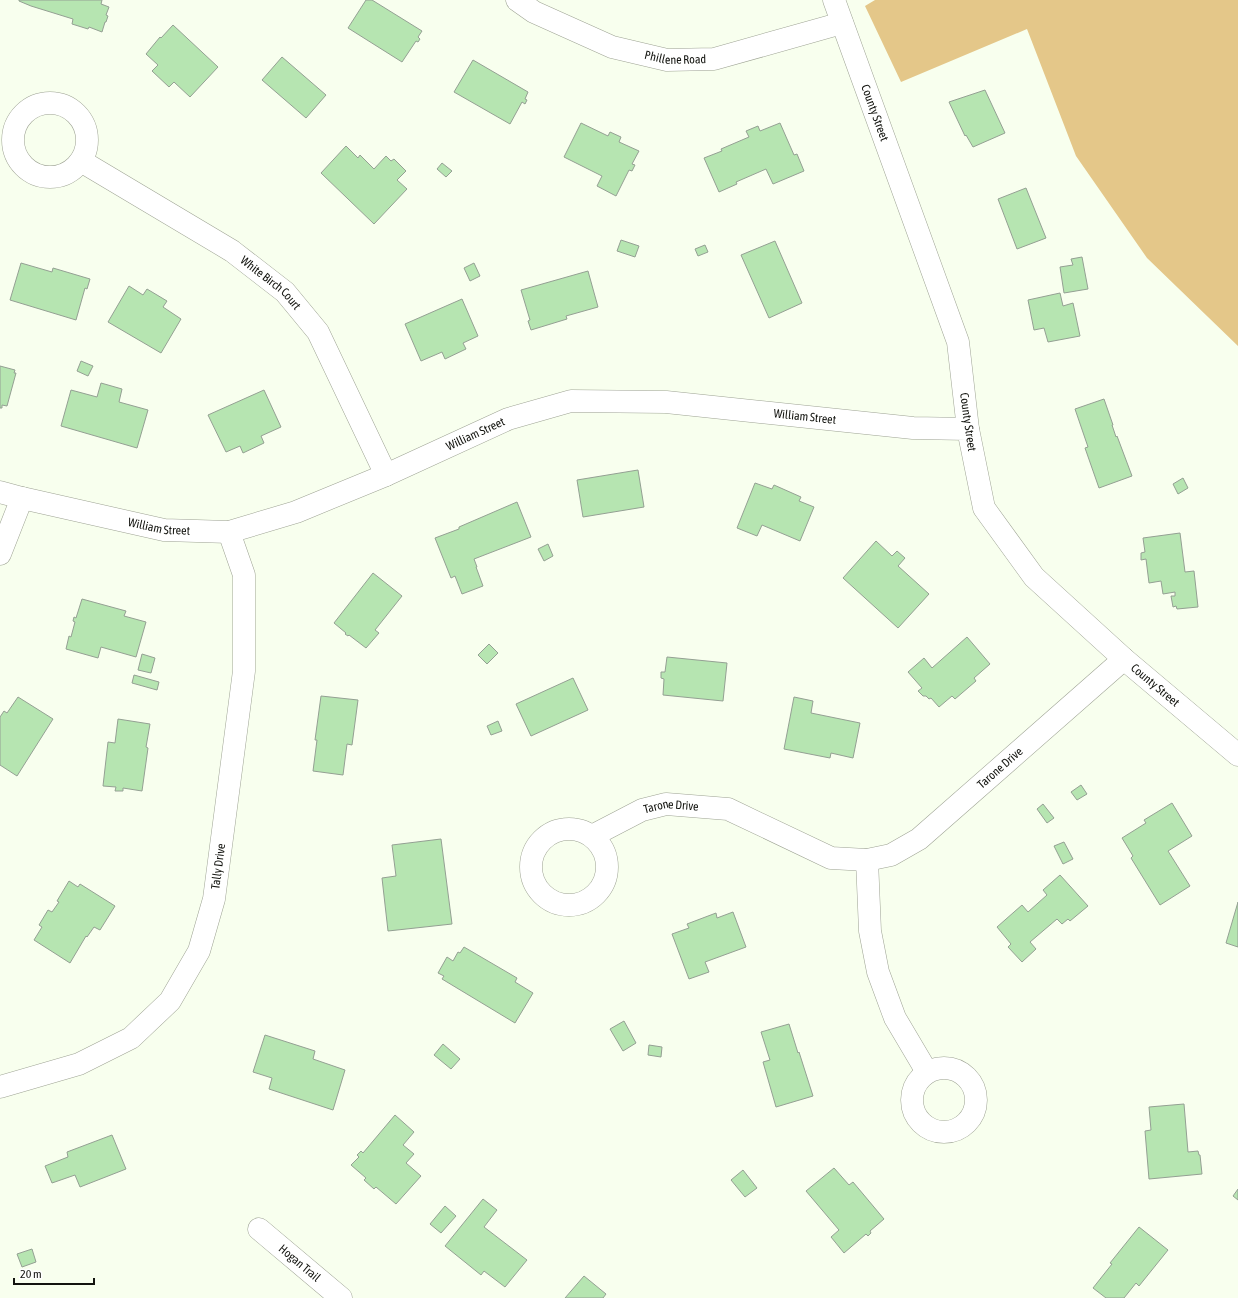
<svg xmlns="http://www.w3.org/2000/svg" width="1238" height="1298" viewBox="0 0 1238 1298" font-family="'Asap Condensed',sans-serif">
	<rect width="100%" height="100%" fill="#f8ffee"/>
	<path fill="#e4c789" d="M875,0H1238V346L1147,258L1076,156L1027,29L901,82L865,6Z"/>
	<path fill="#b6e5b1" stroke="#94a093" d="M19,0H102L101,4L109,7L106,15L108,16L106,22H105L102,32L89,27L88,29L72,24L73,19L31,6L19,1Z
		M366,0H372L422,31L418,37L420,39L418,42L416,41L402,62L348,28Z
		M173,25L218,67L190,97L174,82L169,87L152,71L158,65L146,54L160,37L161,38Z
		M282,57L326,95L306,118L262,80Z
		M473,60L528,92L525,99L527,100L525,104L522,102L510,124L454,92Z
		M985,90L1005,133L973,147L966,135L965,136L949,102Z
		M581,123L608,136L610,132L621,137L619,142L639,151L632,164L635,165L632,171L629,170L616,196L597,186L602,176L564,157Z
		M780,123L794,155L797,154L804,171L773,184L766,169L736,182L737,184L719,192L704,158L722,151L721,149L749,137L746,131L758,126L760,131Z
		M346,146L358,158L360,155L374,169L386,156L391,161L394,159L406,171L397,180L407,189L374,224L321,173Z
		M442,163L452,171L446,177L437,169Z
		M1026,188L1046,238L1017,249L998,199Z
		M621,240L639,246L635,257L617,251Z
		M775,241L802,303L769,318L741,255Z
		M705,245L708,252L698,256L695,249Z
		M1082,257L1088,289L1064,293L1060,267L1073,265L1071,259Z
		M21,263L52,272L53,268L90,279L87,289L85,288L76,320L10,300Z
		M474,263L480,276L470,281L464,268Z
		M588,271L598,307L566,316L567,319L531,330L528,321L530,320L521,290Z
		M129,286L143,295L147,289L167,301L163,307L181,319L161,353L108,322Z
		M1060,293L1063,306L1073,303L1080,336L1048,342L1044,328L1034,330L1028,300Z
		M462,299L478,336L463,343L466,349L445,359L442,352L421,361L405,324Z
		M81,361L93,366L88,376L77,371Z
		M0,366L15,370L14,373H16L7,406L2,405V408H0Z
		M101,383L122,389L119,402L148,410L137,448L61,426L71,390L97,397Z
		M264,390L281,427L261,436L264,443L243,453L240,446L226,452L208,415Z
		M1104,399L1113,425H1112L1116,437L1117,436L1132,476L1099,488L1085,448L1088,447L1075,409Z
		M638,470L644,507L583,517L577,480Z
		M1183,478L1188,488L1178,494L1173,484Z
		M755,483L772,489L774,485L801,497L799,501L814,507L800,541L762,525L757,536L737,528Z
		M517,502L531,537L474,559L477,567H476L483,586L462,594L455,576L451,578L435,538L459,529V527Z
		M1180,533L1185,572L1194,571L1198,607L1177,609L1176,606L1173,607L1171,596H1175V592L1163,594L1161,581L1149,583L1146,559L1141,560V553L1145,552L1143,538Z
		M876,541L892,556L897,551L905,558L898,566L929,594L898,628L843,578Z
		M548,544L553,556L544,561L538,549Z
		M373,573L402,596L375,630L379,633L366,648L349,635L348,636L345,634L346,633L334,623Z
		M82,599L126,611L124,616L146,622L136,657L101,647L98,658L66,649L69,636L71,637L75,622L73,621L74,617L76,618Z
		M967,637L990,664L974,678L976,681L955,699L952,696L939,707L931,698L929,699L926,696H923L918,691L922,688L908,672L924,658L932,668Z
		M489,644L498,653L487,664L478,655Z
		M142,654L155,658L151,673L138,670Z
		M667,657L727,663L723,701L663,695L664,679L661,678V672H665Z
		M134,675L159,682L157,690L132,683Z
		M573,678L588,710L531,736L516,704Z
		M321,696L358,700L352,745L347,744L343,775L313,771L317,740H315Z
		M18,697L53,719L17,776L0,765V717L4,711L7,713Z
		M794,697L813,701L811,713L860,723L853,758L831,753L830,758L784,749Z
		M118,719L150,724L146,747L148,748L142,791L123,788V791H115L116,787L103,786L108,742L115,743Z
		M498,721L502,731L491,735L487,726Z
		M1081,785L1087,794L1077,800L1071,792Z
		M1172,803L1192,836L1168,851L1190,886L1160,905L1131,858L1133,856L1122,838L1146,823L1144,820Z
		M1043,804L1054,818L1047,823L1037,809Z
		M441,839L452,924L388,931L382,878L396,876L392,845Z
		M1064,842L1073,859L1063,864L1054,846Z
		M1060,875L1088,906L1070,921L1068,919L1062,924L1057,919L1030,942L1036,949L1022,962L1008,947L1011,944L997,927L1022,905L1028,912L1047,895L1043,890Z
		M69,881L78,887L80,884L115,906L100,930L94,927L87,937L86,936L70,963L34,940L42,927L39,925L48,910L52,912L59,902L57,901Z
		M1238,902V947L1226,943Z
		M733,912L746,947L705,962L709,972L689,979L672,934L689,928L687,924L716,913L717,918Z
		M464,947L517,978L515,982L533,993L515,1023L442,979L444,976L438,973L447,957L453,961L458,952L460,953Z
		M624,1021L636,1043L623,1051L610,1029Z
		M789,1024L798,1053L799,1052L813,1096L776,1107L763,1062L770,1060L761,1032Z
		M265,1035L315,1051L313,1059L345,1070L333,1110L269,1089L272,1078L253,1072Z
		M443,1044L460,1059L451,1069L434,1055Z
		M649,1045L662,1047L661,1057L648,1055Z
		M1184,1104L1188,1152L1198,1151L1199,1155H1200L1202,1174L1149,1179L1145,1131L1151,1130L1149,1107Z
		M395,1115L414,1132L403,1145L414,1154L406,1163L421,1176L396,1204L376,1187L374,1189L364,1180L366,1178L351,1165L359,1157L357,1155L361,1151L363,1153Z
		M112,1135L126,1169L80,1187L75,1175L52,1183L45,1166L68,1157L67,1152Z
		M834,1168L849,1185L853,1182L884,1219L870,1231L871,1233L868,1236L866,1234L844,1253L831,1237L839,1230L806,1191Z
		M743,1170L757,1188L745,1197L731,1180Z
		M1238,1189V1200L1233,1196Z
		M483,1199L497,1210L484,1227L527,1260L505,1287L484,1271L481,1275L445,1246Z
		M445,1206L456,1216L441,1233L430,1224Z
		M1139,1227L1168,1250L1139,1286L1136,1283L1124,1298H1106L1093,1288L1112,1264L1110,1263Z
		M32,1249L36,1262L22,1267L17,1254Z
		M584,1276L606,1294L603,1298H565Z"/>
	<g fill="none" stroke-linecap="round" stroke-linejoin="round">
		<defs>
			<g id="street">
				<path id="s1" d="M517,0L534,12L612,47L667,60L714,59L842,23"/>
				<path id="s2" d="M834,0L958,342L968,429"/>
				<circle cx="50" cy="140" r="37"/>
				<path id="s3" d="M81,161L232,251L285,292L318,332L386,475"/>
				<path d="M0,554L22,498"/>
				<circle cx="569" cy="867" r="38"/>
				<path id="s4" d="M592,836L642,810L666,804L728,809L831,858L867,860L891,855L919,839L1124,659"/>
				<path d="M867,860L870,931L878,972L895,1018L927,1072"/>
				<circle cx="944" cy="1100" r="32"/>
				<path id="s5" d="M0,1087L79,1064L131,1038L170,1001L199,951L214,899L244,671V575L229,532"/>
				<path id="s6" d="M259,1229L341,1298"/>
			</g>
			<g id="secondary">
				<path id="s7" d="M0,492L22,498L164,530L229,532L296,512L386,475L508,419L571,401L666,402L913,428L968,429L984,508L1034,577L1124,659L1238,755"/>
			</g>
		</defs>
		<use href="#street" stroke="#9ea394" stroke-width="23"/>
		<use href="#secondary" stroke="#9ea394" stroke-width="23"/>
		<use href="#street" stroke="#fff" stroke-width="22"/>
		<use href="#secondary" stroke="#fff" stroke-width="22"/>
	</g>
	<g text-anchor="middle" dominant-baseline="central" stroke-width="3" stroke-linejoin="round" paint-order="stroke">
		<g font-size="12" fill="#13140f" stroke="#fff">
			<text stroke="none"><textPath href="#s1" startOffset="171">Phillene Road</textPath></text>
			<text stroke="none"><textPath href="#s2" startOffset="120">County Street</textPath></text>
			<text stroke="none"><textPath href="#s3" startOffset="226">White Birch Court</textPath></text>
			<text stroke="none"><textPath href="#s7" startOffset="835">William Street</textPath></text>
			<text transform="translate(968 422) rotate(82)">County Street</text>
			<text stroke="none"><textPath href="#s7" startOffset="499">William Street</textPath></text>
			<text stroke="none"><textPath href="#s7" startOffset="163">William Street</textPath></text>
			<text stroke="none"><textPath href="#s7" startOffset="1327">County Street</textPath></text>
			<text stroke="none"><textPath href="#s4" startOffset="458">Tarone Drive</textPath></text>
			<text stroke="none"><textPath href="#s4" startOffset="86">Tarone Drive</textPath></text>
			<text stroke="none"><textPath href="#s5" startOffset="339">Tally Drive</textPath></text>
			<text stroke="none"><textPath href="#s6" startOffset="53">Hogan Trail</textPath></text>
		</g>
	</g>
	<path d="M14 1278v6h80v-6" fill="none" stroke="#13140f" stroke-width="2"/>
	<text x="20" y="1278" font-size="12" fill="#13140f" stroke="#ffffff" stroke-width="3" paint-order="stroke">20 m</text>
</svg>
